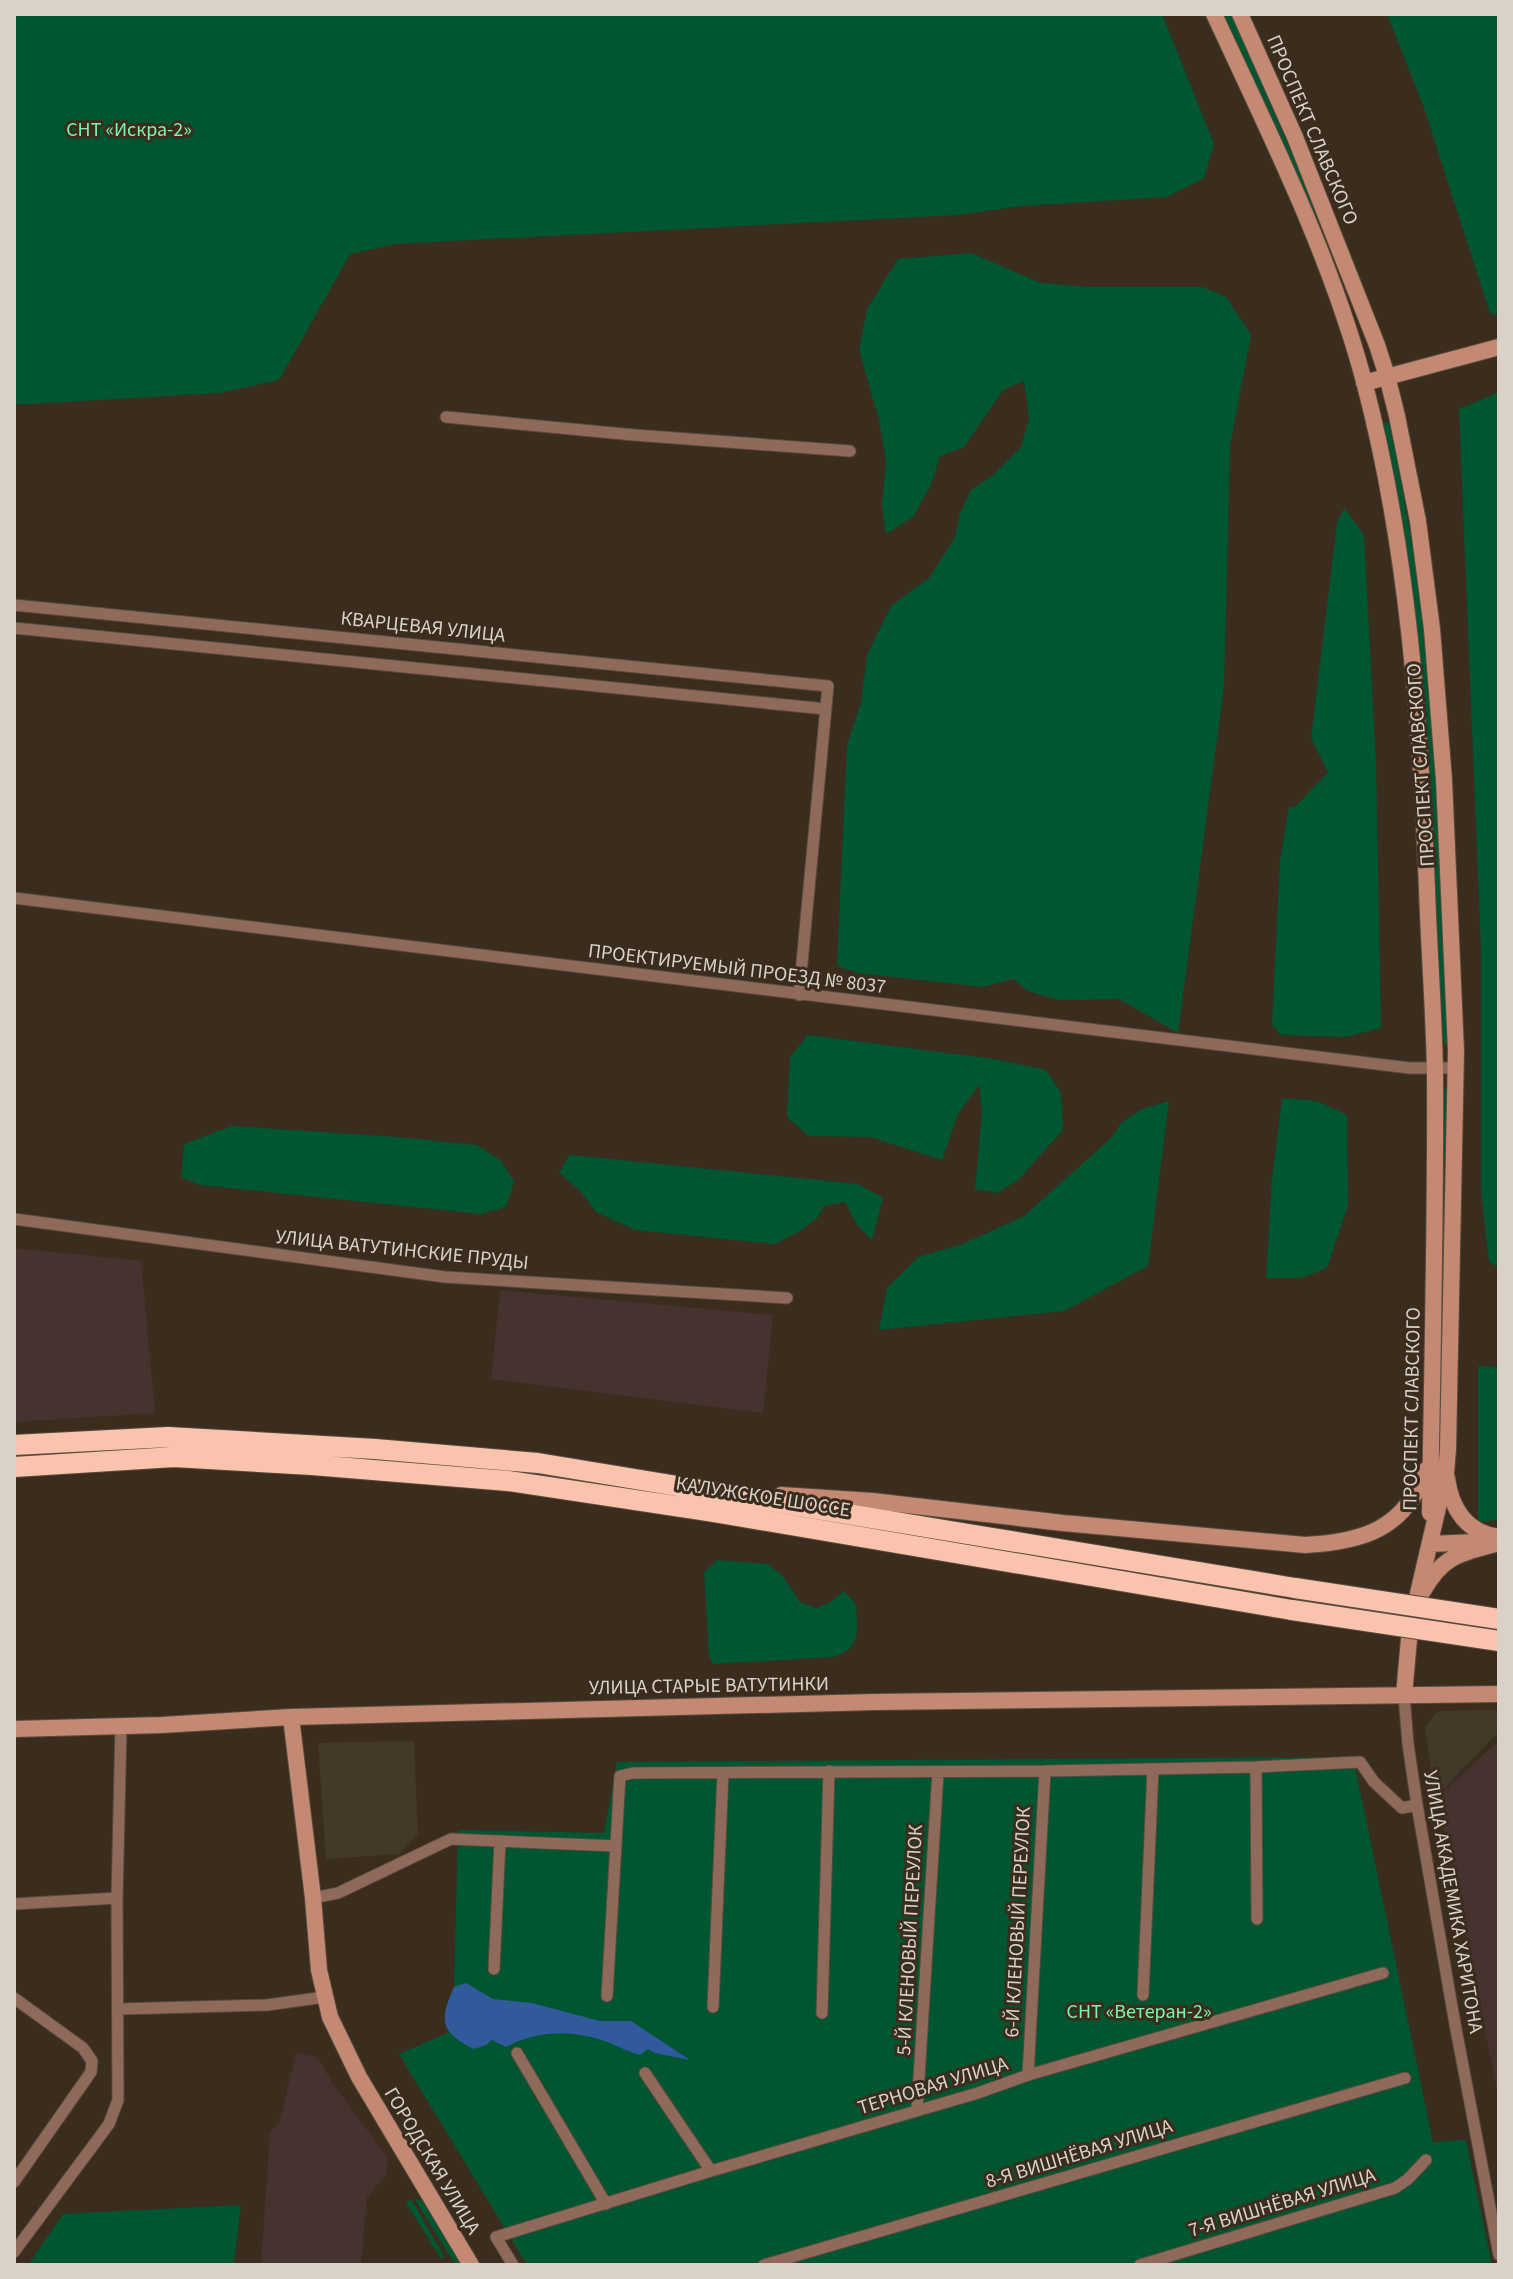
<svg xmlns="http://www.w3.org/2000/svg" width="1513" height="2279" viewBox="0 0 1513 2279" font-family="'Source Sans 3',sans-serif">
	<rect width="100%" height="100%" fill="#3b2d1e"/>
	<path fill="#423929" d="M1499,1710V1731L1435,1798L1425,1727L1438,1711Z
		M414,1741L418,1833L399,1854L326,1859L318,1743Z"/>
	<path fill="#46322e" d="M14,1248L141,1261L155,1413L14,1422Z
		M500,1290L773,1315L763,1413L491,1379Z
		M1499,1740V2101L1438,1797Z
		M296,2053L318,2057L331,2081L388,2158L386,2175L367,2197L361,2265H261L270,2132L279,2123Z"/>
	<path fill="#005631" d="M14,14H1162L1214,144L1204,178L1167,197L1022,206L958,215L396,244L350,254L279,380L220,393L14,405Z
		M1224,14H1231L1327,234L1325,236Z
		M1387,14H1499V315L1490,313L1424,108Z
		M971,253L1041,283L1089,287H1203L1226,297L1251,335L1230,446L1224,686L1178,1033L1119,999L1059,1000L1028,991L1013,979L983,987L857,973L837,966L847,745L861,703L867,655L891,606L929,578L955,537L960,514L971,490L993,475L1021,447L1029,419L1024,381L1003,390L964,447L940,456L931,485L913,517L886,534L882,506L886,461L879,420L859,350L867,309L898,259Z
		M1499,392V1268L1489,1262L1481,1191V950L1459,409Z
		M1389,422C1403,490 1415,557 1424,626C1441,764 1442,905 1448,1044H1440L1428,779L1417,630L1401,521L1381,424Z
		M1344,508L1364,535L1376,763L1381,1028L1346,1037L1281,1035L1272,1025L1280,861L1289,807H1295L1328,772L1311,738L1337,523Z
		M808,1035L994,1059L1046,1070L1061,1093L1063,1130L1019,1179L998,1193L975,1189L982,1112L979,1085L958,1114L942,1160L870,1137L809,1136L787,1117L790,1057Z
		M1441,1088L1449,1089L1448,1161L1443,1160Z
		M1282,1098L1317,1101L1347,1115L1348,1205L1327,1268L1301,1278H1266L1272,1178Z
		M1169,1101L1148,1266L1064,1311L879,1330L887,1288L918,1257L963,1244L1024,1216L1110,1139L1122,1122L1142,1109Z
		M232,1126L397,1137L477,1145L500,1160L514,1181L506,1207L481,1214L200,1185L181,1177L184,1144Z
		M570,1155L858,1184L883,1198L872,1240L858,1226L845,1202L824,1206L818,1217L800,1231L775,1244L635,1230L596,1212L582,1193L559,1172Z
		M1478,1366L1499,1367V1520L1478,1522Z
		M717,1560L767,1564L781,1574L800,1602L816,1608L831,1602L844,1591L856,1604C857,1631 863,1647 833,1657L713,1664L709,1656L704,1572Z
		M1353,1757L1433,2142L1466,2140L1492,2265H527L399,2054L450,2032L454,1987L458,1830L604,1833L617,1762Z
		M414,2198L423,2201L462,2265H455Z
		M411,2199L444,2256L441,2259L406,2203Z
		M241,2205L234,2265H28L63,2214Z"/>
	<path fill="#305a9c" d="M466,1983L493,1999L532,2003L600,2021H631L690,2060L655,2053L648,2049L640,2055C629,2052 620,2047 610,2043C576,2030 540,2029 506,2047L492,2040L486,2045L474,2049C440,2032 439,2021 454,1987Z"/>
	<g fill="none" stroke-linecap="round" stroke-linejoin="round">
		<defs>
			<path id="street" d="M446,417L634,435L850,451
				M14,605L828,686L799,995
				M14,628L826,709
				M14,898L1409,1068H1456
				M14,1219L445,1277L787,1298
				M1404,1695L1408,1744L1417,1805L1455,2024L1499,2255
				M1256,1767L1257,1919
				M313,1898L338,1893L451,1839L616,1846
				M14,1904L117,1898
				M494,1969L500,1841
				M1143,1995L1153,1769
				M607,1996L620,1776L633,1773L1045,1771L1256,1767L1360,1762L1374,1782L1402,1808L1417,1805
				M14,1998L83,2048L92,2061L91,2072L14,2182
				M713,2007L723,1773
				M119,2009L267,2005L325,1997
				M822,2013L829,1771
				M517,2053L606,2204
				M645,2073L711,2171
				M1028,2075L1045,1771
				M917,2110L938,1772
				M14,2252L109,2124L118,2100L117,1898L121,1726
				M513,2265L496,2237L711,2171L978,2093L1028,2075L1383,1973
				M764,2265L1405,2078
				M1140,2265L1395,2188L1408,2179L1426,2160"/>
			<path id="secondary" d="M1214,14C1270,135 1331,256 1365,385C1408,550 1420,719 1427,889C1429,951 1434,1012 1435,1074C1436,1220 1432,1367 1430,1513
				M1240,14L1295,137L1377,345L1387,376L1397,416L1418,521L1432,629L1444,780L1456,1051L1448,1449L1446,1473L1410,1628L1404,1695
				M1364,383L1499,347
				M1447,1478C1451,1509 1467,1533 1499,1537
				M781,1495L872,1501L1063,1523L1305,1545C1363,1542 1405,1529 1426,1470
				M1430,1544L1477,1542
				M1423,1591C1443,1555 1461,1553 1499,1543
				M291,1717L313,1898L319,1970L330,2017L359,2077L471,2265
				M14,1729L162,1725L291,1717L875,1702L1499,1694"/>
			<path id="highway" d="M14,1445L168,1437L375,1449L538,1463L1295,1588
				M14,1467L174,1457L312,1465L508,1481L708,1511L1292,1610"/>
		</defs>
		<use href="#street" stroke="#584b3d" stroke-width="13"/>
		<use href="#secondary" stroke="#584b3d" stroke-width="18"/>
		<use href="#highway" stroke="#584b3d" stroke-width="22"/>
		<use href="#street" stroke="#8f6a5b" stroke-width="11"/>
		<use href="#secondary" stroke="#c48972" stroke-width="16"/>
		<use href="#highway" stroke="#fac3ad" stroke-width="20"/>
		<defs>
			<path id="highway-bridge" d="M1295,1588L1499,1619
				M1292,1610L1499,1641"/>
		</defs>
		<use href="#highway-bridge" stroke="#584b3d" stroke-width="22" stroke-linecap="butt"/>
		<use href="#highway-bridge" stroke="#fac3ad" stroke-width="20"/>
	</g>
	<g text-anchor="middle" dominant-baseline="central" stroke-width="6" stroke-linejoin="round" paint-order="stroke">
		<g font-size="20" fill="#7cf5af" stroke="#3b2d1e">
			<text x="129" y="130">СНТ «Искра-2»</text>
			<text x="1139" y="2012">СНТ «Ветеран-2»</text>
		</g>
		<g font-size="20" fill="#dad1c8" stroke="#3b2d1e">
			<text transform="translate(1312 130) rotate(67)">ПРОСПЕКТ СЛАВСКОГО</text>
			<text transform="translate(423 627) rotate(6)">КВАРЦЕВАЯ УЛИЦА</text>
			<text transform="translate(1421 765) rotate(-94)">ПРОСПЕКТ СЛАВСКОГО</text>
			<text transform="translate(737 969) rotate(7)">ПРОЕКТИРУЕМЫЙ ПРОЕЗД № 8037</text>
			<text transform="translate(402 1250) rotate(6)">УЛИЦА ВАТУТИНСКИЕ ПРУДЫ</text>
			<text transform="translate(1412 1409) rotate(-89)">ПРОСПЕКТ СЛАВСКОГО</text>
			<text transform="translate(763 1497) rotate(9)">КАЛУЖСКОЕ ШОССЕ</text>
			<text transform="translate(709 1686) rotate(-1)">УЛИЦА СТАРЫЕ ВАТУТИНКИ</text>
			<text transform="translate(1453 1902) rotate(80)">УЛИЦА АКАДЕМИКА ХАРИТОНА</text>
			<text transform="translate(1018 1922) rotate(-87)">6-Й КЛЕНОВЫЙ ПЕРЕУЛОК</text>
			<text transform="translate(910 1940) rotate(-87)">5-Й КЛЕНОВЫЙ ПЕРЕУЛОК</text>
			<text transform="translate(933 2086) rotate(-17)">ТЕРНОВАЯ УЛИЦА</text>
			<text transform="translate(1079 2154) rotate(-17)">8-Я ВИШНЁВАЯ УЛИЦА</text>
			<text transform="translate(432 2161) rotate(59)">ГОРОДСКАЯ УЛИЦА</text>
			<text transform="translate(1282 2203) rotate(-17)">7-Я ВИШНЁВАЯ УЛИЦА</text>
		</g>
	</g>
	<rect width="1513" height="2279" fill="none" stroke="#dad1c8" stroke-width="32"/>
</svg>
